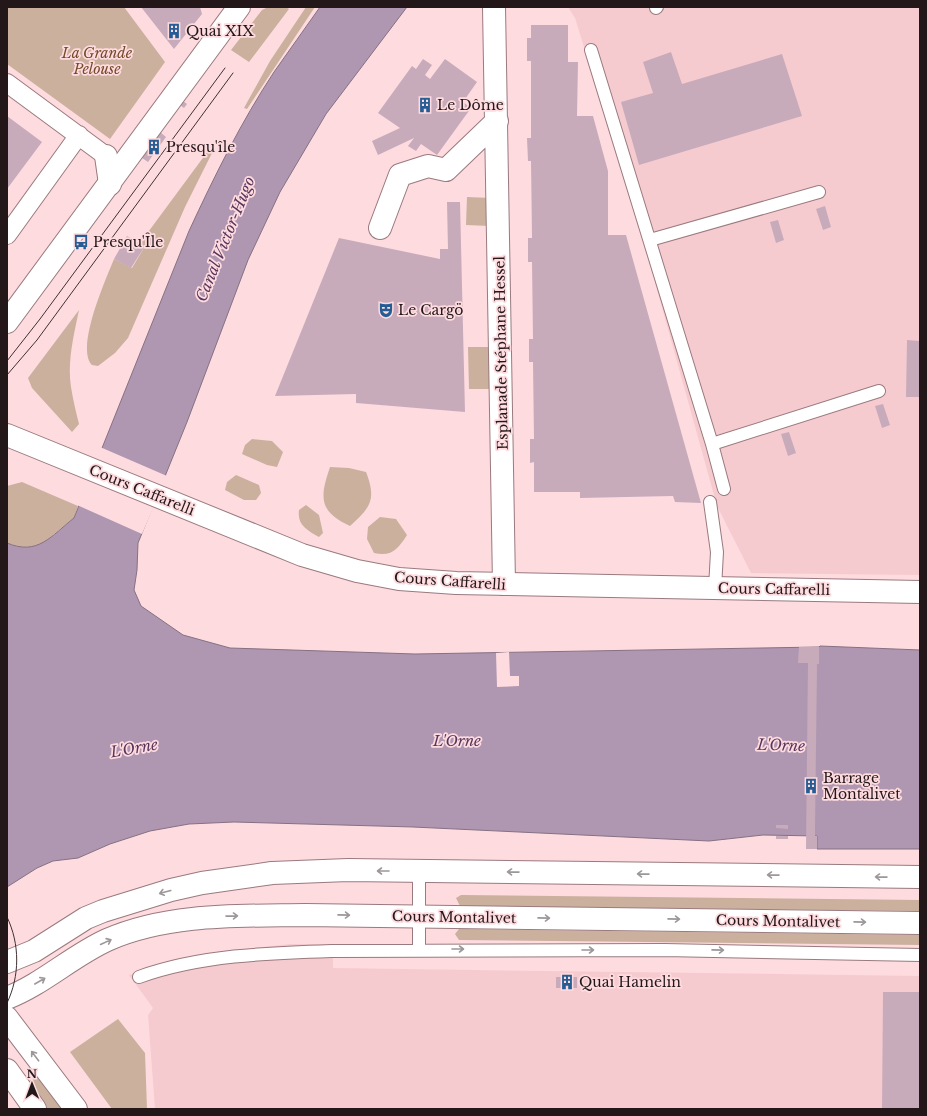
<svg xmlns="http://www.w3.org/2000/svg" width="927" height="1116" viewBox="0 0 927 1116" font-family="'Libre Baskerville',serif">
	<rect width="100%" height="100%" fill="#fedbdf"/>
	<path fill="#f6cbd0" d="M568,7H920V575L751,573L717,506L643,239L575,18Z
		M290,944H333V968L920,976V1109H155L148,1015L153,1008L129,975L208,953Z"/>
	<path fill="#cbb09e" d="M7,7H124L165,62L110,139L7,64Z
		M268,7H286L289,9L249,62L231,50L262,10Z
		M306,7H315L247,109L244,108L270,61Z
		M208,151L212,153L185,207L128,338L115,353L98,366L92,365C75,348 106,279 114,259L132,268L145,246L141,244L143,239Z
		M467,197L491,198L490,226L466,225Z
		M79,310C74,334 67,362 71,387C73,400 76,412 79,424L72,432L32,388L28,378Z
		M468,347H491L492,389H469Z
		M252,439L272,441L283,452L277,467L267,465L242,454L245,445Z
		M330,467L349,468L366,472C377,500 370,508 350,526C318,511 320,497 330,467Z
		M236,475L259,485L261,493L256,500H244L225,490L227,482Z
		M22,482L78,506L74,518L42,544L35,547L23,548L7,543V486Z
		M306,505L319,515L323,533L319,537C307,530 297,525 299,510Z
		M380,517L396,519L407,535C398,549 392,557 374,553L367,539L368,527Z
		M461,895L920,900V911L460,906L456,898Z
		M459,929L920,935V945L459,940L455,934Z
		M118,1019L145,1053L147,1109H112L70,1052Z
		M37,1075L62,1109H42L24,1085Z"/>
	<path fill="#af97b1" stroke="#857183" d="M320,7H407L326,114L280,192L248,260L187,422L138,543L137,570L134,590L141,606L183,635L230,648L415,654L819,647L820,646L920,650V849H817V836L763,835L709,841L413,827L234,822L189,824L150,831L110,844L78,858L53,861L37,868L7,887V543C38,556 51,536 74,518L189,231C214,177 241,122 274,72C289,50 305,29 320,7Z"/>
	<path fill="#fedbdf" d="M100,447L167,476L142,534L77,505Z
		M509,652L510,676H519V686L497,687L496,653Z"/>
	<path fill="#c8abba" d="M141,7H200L202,14L174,49Z
		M531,25H568V62H578L577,116H593L608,171V235H626L701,503L675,502L673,496L580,498V492H534V462L530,463V439H534L533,362H529V339H533L532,262H528V238H532L531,161H528L527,138H531V61H527V38H531Z
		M671,52L682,84L782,54L802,116L639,165L621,102L653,93L643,62Z
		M423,59L432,65L425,75L430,79L445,59L477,82L463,102L471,108L437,155L421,144L416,151L408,146L414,138L378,155L372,141L400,128L378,113L412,66L416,69Z
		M183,101L187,104L184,108L180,105Z
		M7,116L42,142L7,189Z
		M160,132L166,137L148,162L142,158Z
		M447,202H460L465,412L356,403V394L275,396L339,238L440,259V249H448Z
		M825,206L831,227L823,230L816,209Z
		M778,220L784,240L776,243L770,222Z
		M127,236L145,246L131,268L114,259Z
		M907,340L920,341V397H906Z
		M883,404L890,425L882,428L875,406Z
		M789,432L796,453L788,456L781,434Z
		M799,647H819V664H817L815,829V836H817V849H806L808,663H798Z
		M776,825H788V829L776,828Z
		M776,836H788V839H776Z
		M556,977H577V988H556Z
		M883,992H920V1109H882Z"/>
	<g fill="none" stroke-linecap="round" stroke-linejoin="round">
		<defs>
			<path id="service" d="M656,8L657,7
				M591,50L712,444L724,489
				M650,240L819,192
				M712,444L879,391
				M710,502L717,552L715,588
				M419,949V871
				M139,977C200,955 269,953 333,951L664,950L920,955"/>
			<path id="pedestrian" d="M7,83L106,156
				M7,235L79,135"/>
			<path id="minor" d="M494,7L504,584
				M106,156L110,184
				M380,228L400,175L428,166L446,170L497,121
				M7,1018L76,1109
				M7,1070L35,1109"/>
			<path id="tertiary" d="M7,322L239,7
				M7,435L302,555L357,571L399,579L456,583L920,592"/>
			<path id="secondary" d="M7,962L34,951L86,918L103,911L171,890L202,883L272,873L348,870L920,877
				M7,998C43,984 72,956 107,940C168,913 240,916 305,915L920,923"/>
		</defs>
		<use href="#service" stroke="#997a7e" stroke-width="14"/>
		<use href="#pedestrian" stroke="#997a7e" stroke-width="20"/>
		<use href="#minor" stroke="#997a7e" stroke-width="24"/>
		<use href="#tertiary" stroke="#997a7e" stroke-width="24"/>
		<use href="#secondary" stroke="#997a7e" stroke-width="24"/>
		<use href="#service" stroke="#fff" stroke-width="12"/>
		<use href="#pedestrian" stroke="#fff" stroke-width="18"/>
		<use href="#minor" stroke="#fff" stroke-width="22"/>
		<use href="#tertiary" stroke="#fff" stroke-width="22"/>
		<use href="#secondary" stroke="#fff" stroke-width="22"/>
		<path stroke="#3f3032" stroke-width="1" d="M7,361L40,319L225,68
			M7,375L37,340L233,73
			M7,917C20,944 20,976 7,1003"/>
	</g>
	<defs><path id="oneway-shaft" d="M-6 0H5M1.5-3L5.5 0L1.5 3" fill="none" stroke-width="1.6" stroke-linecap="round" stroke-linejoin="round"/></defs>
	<g stroke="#9c9798">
		<use href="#oneway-shaft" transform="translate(383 871) rotate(-180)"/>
		<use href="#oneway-shaft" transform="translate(513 872) rotate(-179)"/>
		<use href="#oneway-shaft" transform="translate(643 874) rotate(-179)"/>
		<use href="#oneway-shaft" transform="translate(773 875) rotate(-179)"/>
		<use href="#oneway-shaft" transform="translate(881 877) rotate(-179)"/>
		<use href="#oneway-shaft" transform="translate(165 892) rotate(165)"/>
		<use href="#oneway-shaft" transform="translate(344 915) rotate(1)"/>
		<use href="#oneway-shaft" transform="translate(232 916) rotate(-1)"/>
		<use href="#oneway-shaft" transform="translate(544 918) rotate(1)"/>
		<use href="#oneway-shaft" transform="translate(674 919) rotate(1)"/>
		<use href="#oneway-shaft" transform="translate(860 922) rotate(1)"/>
		<use href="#oneway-shaft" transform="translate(106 942) rotate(-25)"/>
		<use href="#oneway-shaft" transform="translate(458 949)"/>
		<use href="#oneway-shaft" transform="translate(588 950)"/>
		<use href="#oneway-shaft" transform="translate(718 950) rotate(1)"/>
		<use href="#oneway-shaft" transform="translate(40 981) rotate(-30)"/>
		<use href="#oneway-shaft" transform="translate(35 1056) rotate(-127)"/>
	</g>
	<defs>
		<symbol id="building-bare" viewBox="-9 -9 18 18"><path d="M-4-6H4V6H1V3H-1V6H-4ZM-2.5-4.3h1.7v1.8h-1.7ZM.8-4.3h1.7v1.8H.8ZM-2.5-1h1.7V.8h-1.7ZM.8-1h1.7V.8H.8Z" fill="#265c94" stroke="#fedbdf" stroke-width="2.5" paint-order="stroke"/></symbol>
		<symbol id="bus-bare" viewBox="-9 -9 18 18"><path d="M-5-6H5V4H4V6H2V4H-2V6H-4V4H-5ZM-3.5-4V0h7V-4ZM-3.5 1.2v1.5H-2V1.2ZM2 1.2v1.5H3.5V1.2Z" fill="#265c94" stroke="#fedbdf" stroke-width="2.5" paint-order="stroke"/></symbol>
		<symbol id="theatre-bare" viewBox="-9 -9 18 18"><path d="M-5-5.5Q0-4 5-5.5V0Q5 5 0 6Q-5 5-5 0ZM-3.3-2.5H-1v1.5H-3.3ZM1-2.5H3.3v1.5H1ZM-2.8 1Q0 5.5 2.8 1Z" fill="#265c94" stroke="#fedbdf" stroke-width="2.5" paint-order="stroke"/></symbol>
	</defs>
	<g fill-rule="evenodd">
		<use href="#building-bare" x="163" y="20" width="22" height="22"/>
		<use href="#building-bare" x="414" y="94" width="22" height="22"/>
		<use href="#building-bare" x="143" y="136" width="22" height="22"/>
		<use href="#bus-bare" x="70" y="231" width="22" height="22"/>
		<use href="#theatre-bare" x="375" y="299" width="22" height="22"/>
		<use href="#building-bare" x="800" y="775" width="22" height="22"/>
		<use href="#building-bare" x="556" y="971" width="22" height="22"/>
	</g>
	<g text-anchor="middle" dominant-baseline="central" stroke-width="3.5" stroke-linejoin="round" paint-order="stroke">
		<g font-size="14" fill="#231719" stroke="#fedbdf" text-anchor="start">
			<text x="186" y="31">Quai XIX</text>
			<text x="437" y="105">Le Dôme</text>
			<text x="166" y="147">Presqu'île</text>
			<text x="93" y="242">Presqu'Île</text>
			<text x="398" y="310">Le Cargö</text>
			<text x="823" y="778">Barrage<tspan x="823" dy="16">Montalivet</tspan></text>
			<text x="579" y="982">Quai Hamelin</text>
		</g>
		<g font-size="14" font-style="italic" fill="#744928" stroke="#fedbdf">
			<text x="97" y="53">La Grande<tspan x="97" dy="16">Pelouse</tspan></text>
		</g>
		<g font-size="14" fill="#231719" stroke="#fedbdf">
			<text transform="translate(501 353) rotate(-91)">Esplanade Stéphane Hessel</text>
			<text transform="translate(142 490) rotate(22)">Cours Caffarelli</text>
			<text transform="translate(450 581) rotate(4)">Cours Caffarelli</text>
			<text transform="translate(774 589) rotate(1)">Cours Caffarelli</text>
			<text transform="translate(454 917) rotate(1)">Cours Montalivet</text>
			<text transform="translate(778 921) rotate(1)">Cours Montalivet</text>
		</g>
		<g font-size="15" font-style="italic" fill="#57355b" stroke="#fedbdf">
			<text transform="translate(225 239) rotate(-68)">Canal Victor-Hugo</text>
			<text x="457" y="740">L'Orne</text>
			<text transform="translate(781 745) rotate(2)">L'Orne</text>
			<text transform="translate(134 748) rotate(-10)">L'Orne</text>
		</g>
	</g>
	<rect width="927" height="1116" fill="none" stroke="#231719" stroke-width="16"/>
	<g transform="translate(32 1084) rotate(359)" stroke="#fedbdf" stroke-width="3" paint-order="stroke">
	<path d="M0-3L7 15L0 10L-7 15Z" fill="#231719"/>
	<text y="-6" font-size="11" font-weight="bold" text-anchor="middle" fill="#231719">N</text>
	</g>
</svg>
